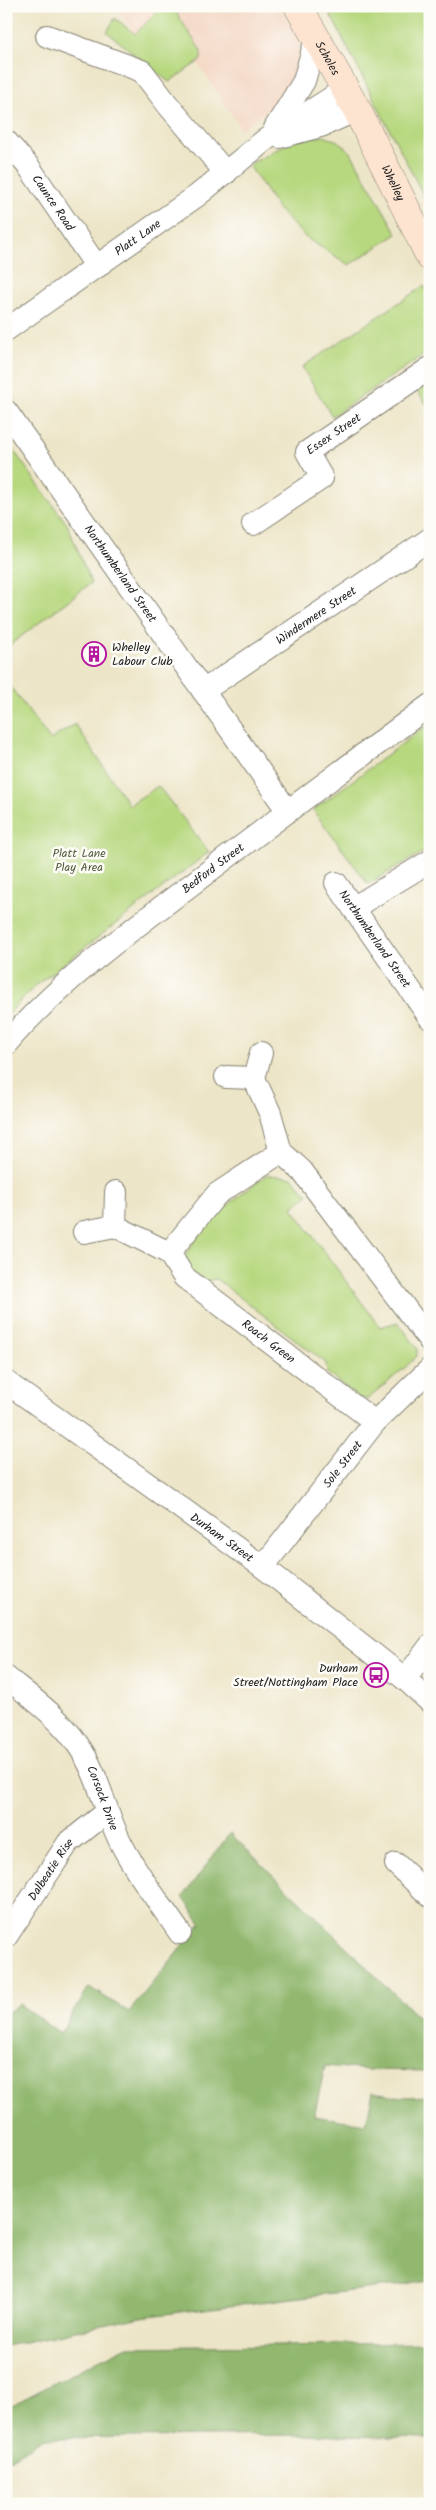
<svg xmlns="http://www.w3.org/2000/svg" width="436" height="2510" viewBox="0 0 436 2510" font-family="Kalam,sans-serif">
	<rect width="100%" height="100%" fill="#fdfcf7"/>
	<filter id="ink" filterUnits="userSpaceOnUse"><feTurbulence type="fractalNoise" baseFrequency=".02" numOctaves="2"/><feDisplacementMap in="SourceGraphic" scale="10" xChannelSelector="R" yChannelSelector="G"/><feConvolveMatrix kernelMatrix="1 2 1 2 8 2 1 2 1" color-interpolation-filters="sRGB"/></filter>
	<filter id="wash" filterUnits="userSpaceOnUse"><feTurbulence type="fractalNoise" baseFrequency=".0096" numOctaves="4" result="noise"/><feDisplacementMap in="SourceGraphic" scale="20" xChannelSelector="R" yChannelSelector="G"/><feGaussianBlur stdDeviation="1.12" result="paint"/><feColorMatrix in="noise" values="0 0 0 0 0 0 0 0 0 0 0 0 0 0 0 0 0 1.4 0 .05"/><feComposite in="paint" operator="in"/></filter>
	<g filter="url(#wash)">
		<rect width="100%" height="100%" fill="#ede5c7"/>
		<path fill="#f3d4bf" d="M116,6H279L297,34L300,49L297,79L287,97L241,129L162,8L135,34Z"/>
		<path fill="#b7d87f" stroke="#6a7a4e" d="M163,6H172L201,51V60L169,82L107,32L115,18L135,34Z
			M326,6H423L430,17V208Z
			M323,136L338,141L350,151L397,234L349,265L305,237L278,209L249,165L293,140Z
			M424,286L430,296V351L332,416L302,367Z
			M430,383V409L417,391Z
			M6,440L67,524L91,583L6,648Z
			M6,681L50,740L75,724L129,805L158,786L209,852L36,985L6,1016Z
			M430,723V848L368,884L313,810Z
			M266,1175L292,1177L308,1195L292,1208L380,1327L398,1322L417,1348V1356L408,1365L368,1399H361L327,1373L326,1363L216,1279L205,1281L190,1273L185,1255C206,1221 234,1199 266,1175Z"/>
		<path fill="#91b86e" stroke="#566a45" d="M230,1833L430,2029V2071L370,2070L325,2066L314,2116L366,2124L373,2092L403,2097L430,2096V2281L141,2317L6,2346V2014L19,2004L60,2033L89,1987L129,2012L201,1923L183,1897Z
			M430,2343V2438L298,2435L44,2438L6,2461V2408L125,2347Z"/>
	</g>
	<g filter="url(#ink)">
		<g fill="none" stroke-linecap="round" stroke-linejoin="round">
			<defs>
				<g id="minor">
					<path d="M47,36L142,71L168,105L226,173"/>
					<path d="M275,128L304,81L316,38"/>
					<path d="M280,137L321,126L357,110"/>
					<path id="s1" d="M6,141L29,167L97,267"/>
					<path id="s2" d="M6,330L198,195L265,140L345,89"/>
					<path id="s3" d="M6,411L287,810"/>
					<path id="s4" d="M253,524L322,478L307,452L430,368"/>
					<path id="s5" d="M203,691L430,539"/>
					<path id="s6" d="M336,883L430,1018"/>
					<path d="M353,908L430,861"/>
					<path id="s7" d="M6,1044C60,981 130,931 196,881C274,822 351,763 430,705"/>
					<path d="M261,1053L254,1078L270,1113L281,1152L302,1171L430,1341"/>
					<path d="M226,1077L254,1078"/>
					<path id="s8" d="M116,1192L115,1226L169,1253L184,1277L375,1422"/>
					<path d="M84,1232L115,1226"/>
					<path d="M169,1253L217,1194L281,1152"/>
					<path id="s9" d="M6,1382L263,1567L405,1679L430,1702"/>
					<path id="s10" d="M263,1567L375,1422L430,1369"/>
					<path id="s11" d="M6,1677C32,1698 60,1718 78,1745C100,1776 105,1814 123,1847C139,1877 161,1905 180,1933"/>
					<path d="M405,1679L430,1646"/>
					<path d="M396,1864L430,1896"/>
					<path id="s12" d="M6,1937L68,1843L107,1812"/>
				</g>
				<g id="secondary">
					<path id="s13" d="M298,6L357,110L430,257"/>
				</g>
			</defs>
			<use href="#minor" stroke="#848072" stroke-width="24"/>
			<use href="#secondary" stroke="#848072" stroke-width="29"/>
			<use href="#minor" stroke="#fff" stroke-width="22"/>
			<use href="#secondary" stroke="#fde4d1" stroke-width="28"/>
		</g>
	</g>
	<defs>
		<symbol id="building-ring" viewBox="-11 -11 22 22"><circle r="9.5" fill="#fdfcf7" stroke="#b5179e" stroke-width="1.5"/><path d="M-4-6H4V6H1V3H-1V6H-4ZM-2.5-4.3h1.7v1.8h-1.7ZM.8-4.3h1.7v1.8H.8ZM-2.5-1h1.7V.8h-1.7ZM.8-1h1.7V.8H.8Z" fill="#b5179e"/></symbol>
		<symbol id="bus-ring" viewBox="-11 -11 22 22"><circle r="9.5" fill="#fdfcf7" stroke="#b5179e" stroke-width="1.5"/><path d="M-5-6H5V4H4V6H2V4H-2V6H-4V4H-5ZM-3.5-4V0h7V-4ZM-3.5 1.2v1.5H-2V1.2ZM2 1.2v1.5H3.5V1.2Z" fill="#b5179e"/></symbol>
	</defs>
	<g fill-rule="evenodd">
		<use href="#building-ring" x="80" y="640" width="28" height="28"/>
		<use href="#bus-ring" x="362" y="1661" width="28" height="28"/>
	</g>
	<g text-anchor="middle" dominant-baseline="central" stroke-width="5" stroke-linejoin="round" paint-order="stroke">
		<g font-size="12" fill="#1c1c1c" stroke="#fdfcf7">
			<text stroke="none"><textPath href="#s13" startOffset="60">Scholes</textPath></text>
			<text stroke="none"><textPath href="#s13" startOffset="201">Whelley</textPath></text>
			<text stroke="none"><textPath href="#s1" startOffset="78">Caunce Road</textPath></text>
			<text stroke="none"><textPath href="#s2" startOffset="161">Platt Lane</textPath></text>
			<text stroke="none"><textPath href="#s4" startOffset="145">Essex Street</textPath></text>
			<text stroke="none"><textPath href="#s3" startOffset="199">Northumberland Street</textPath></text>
			<text stroke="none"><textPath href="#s5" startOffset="136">Windermere Street</textPath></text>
			<text stroke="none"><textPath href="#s7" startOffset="272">Bedford Street</textPath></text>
			<text stroke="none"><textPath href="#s6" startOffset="68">Northumberland Street</textPath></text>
			<text stroke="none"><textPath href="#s8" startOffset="229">Roach Green</textPath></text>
			<text stroke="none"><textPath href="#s10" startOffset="130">Sole Street</textPath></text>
			<text stroke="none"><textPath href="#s9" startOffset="266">Durham Street</textPath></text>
			<text stroke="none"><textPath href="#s11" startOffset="158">Corsock Drive</textPath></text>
			<text stroke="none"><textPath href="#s12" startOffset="81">Dalbeatie Rise</textPath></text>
		</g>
		<g font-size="12" fill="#1c1c1c" stroke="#fdfcf7" text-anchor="start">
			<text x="112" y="647">Whelley<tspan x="112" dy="14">Labour Club</tspan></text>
			<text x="358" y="1668" text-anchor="end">Durham<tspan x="358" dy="14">Street/Nottingham Place</tspan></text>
		</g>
		<g font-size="12" fill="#525e3f" stroke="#fdfcf7">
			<text x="79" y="853">Platt Lane<tspan x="79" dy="14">Play Area</tspan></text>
		</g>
	</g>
	<rect width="436" height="2510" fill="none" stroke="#fdfcf7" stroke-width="25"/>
</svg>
